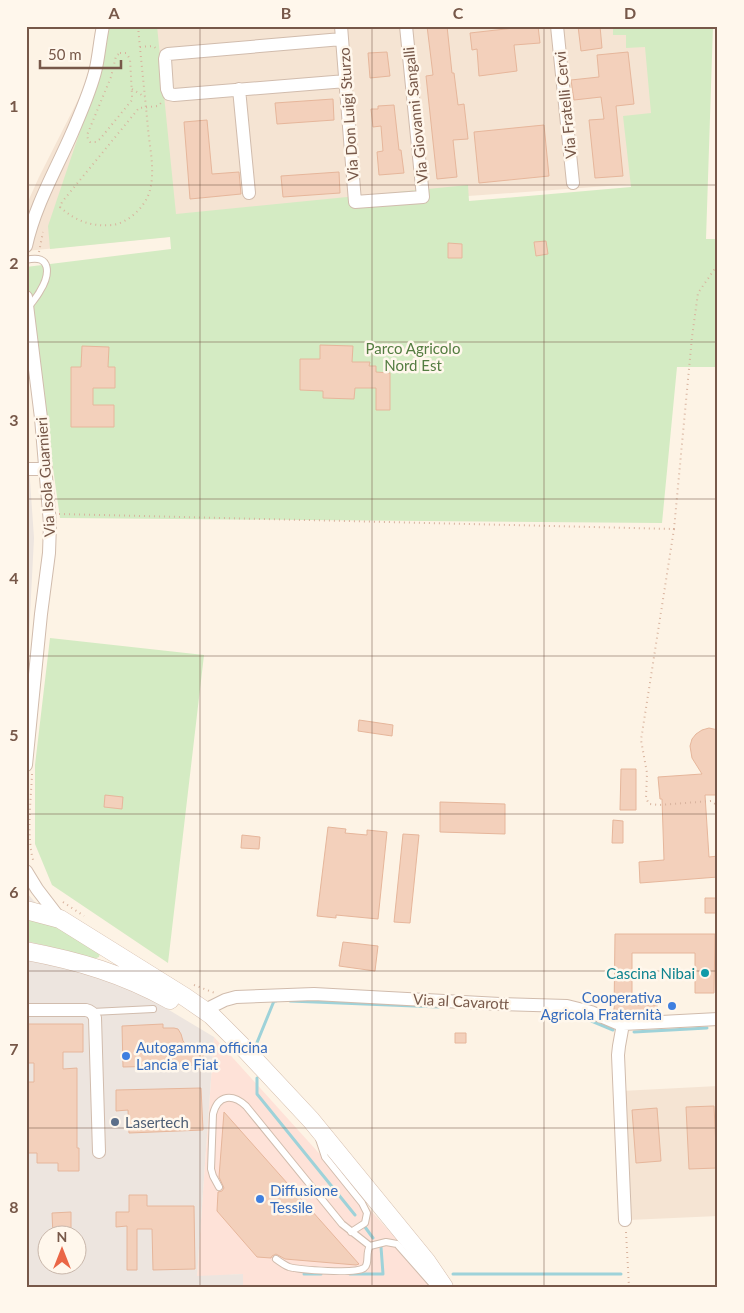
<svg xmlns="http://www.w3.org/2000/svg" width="744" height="1313" viewBox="0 0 744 1313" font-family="Lato,sans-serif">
	<rect width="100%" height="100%" fill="#fdf3e5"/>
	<path fill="#f5e4d3" d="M96,26H615L648,45L655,115L635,184L177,217L178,236L26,251V206L39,177L88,80Z
		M718,1086V1216L629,1220L621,1091Z"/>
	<path fill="#fee2d8" d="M214,1037L429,1275V1287H243L242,1274L197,1277Z"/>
	<path fill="#ede5df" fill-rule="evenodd" d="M26,422L34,538L26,693Z
		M26,892L99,975L144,995L214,1037L197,1276L243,1274V1287H26ZM48,1236H78V1266H48Z"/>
	<path fill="#d4ebc3" d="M108,26H157L176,214L468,185L469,201L631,187L623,116L651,113L645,47L626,48V35H613V26H713L706,239H718V367H677L662,523L60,518L26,276V267L171,249L170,237L50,249L48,226L100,72Z
		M50,638L204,655L168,963L52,885L35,844V765Z
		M26,905L100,953L99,957L94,959L60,949L26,941Z"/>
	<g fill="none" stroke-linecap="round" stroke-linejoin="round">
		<path stroke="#9ed2d9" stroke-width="3" d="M290,1001L439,1007
			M577,1015L613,1030
			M717,1027H718
			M634,1032L707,1028
			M256,1045L274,1001H276
			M257,1078V1094L355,1215
			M365,1227L373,1238
			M304,1274H321
			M350,1274H383L381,1247
			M453,1274H621"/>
	</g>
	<path fill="#f3d0bb" stroke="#e6b69b" d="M427,26H447L452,73H454L458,105L464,104L468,139L453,140L457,177L437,179L426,76L433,75Z
		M532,26H538L540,43L514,45L517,71L479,76L477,49L472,50L470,33Z
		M578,26H600L602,48L581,51Z
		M387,52L390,76L370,78L368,53Z
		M628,52L634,104L616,106L623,176L595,178L589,120L604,119L601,97L574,100L571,80L599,77L597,55Z
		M333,99L334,120L277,124L275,103Z
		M394,105L399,150H401L404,173L379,175L377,152L383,151L381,126L373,127L371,109H378V106Z
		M207,120L212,174L239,172L241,194L190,199L184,122Z
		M544,125L549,176L479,183L474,132Z
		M339,172L340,193L283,197L281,176Z
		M546,241L548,254L536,256L534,242Z
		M448,243L462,244V258H448Z
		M320,345L353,346L352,362H370L369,366H376V372L390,373V410H376V388H355L354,399L323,398V391L300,390V359H320Z
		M82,346L109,347L108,367H115V388H93V405H114V427H71V367H81Z
		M359,720L393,725L392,736L358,731Z
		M709,728L718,730V795H705L709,857L718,856V877L640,883L639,862L664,860L662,799H660L658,777L702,774L692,758L690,746L692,739L696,734L702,730Z
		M621,769H636V810H620Z
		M105,795L123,797L122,809L104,807Z
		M440,802L505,804V834L440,832Z
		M613,820L623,821V843H612Z
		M328,827L346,829L345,833L367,835V830L387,832L378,919L336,915V918L317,916Z
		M403,834L419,835L410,923L394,922Z
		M242,835L260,837L259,849L241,848Z
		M705,898H716V913H705Z
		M615,934H715L714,993H695V953H632V1005H657V1014L623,1016L614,1013Z
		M343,942L378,946L375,971L339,966Z
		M26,1024H83V1052H63V1069L77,1068V1148H79V1171H58V1163H37V1153H26V1082H34V1063H26Z
		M163,1024V1028H174L178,1029L181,1034L183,1041L187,1045L197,1048L200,1050L203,1055V1065L123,1067L122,1026Z
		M455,1033H466V1043H455Z
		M201,1088L203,1130L129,1133L128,1110L116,1111V1090Z
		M714,1106L717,1168L689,1169L686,1107Z
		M657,1108L661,1161L636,1163L632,1110Z
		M224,1112L359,1264L356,1265L285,1259L276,1254L272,1256L271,1258L257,1257L217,1211L218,1192L222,1191L224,1188L219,1177Z
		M129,1195H147V1206H194L195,1269L153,1270L152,1229H137V1270H127V1226L116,1227V1212H129Z
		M71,1212V1236H53L52,1213Z"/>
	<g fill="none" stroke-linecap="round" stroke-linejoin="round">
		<defs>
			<path id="service" d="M26,260C52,253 50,275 40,291C37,297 32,302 28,308
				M92,1012L153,1009
				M319,1139L325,1157L362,1203L367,1213L365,1223L351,1232
				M219,1187L213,1176L211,1169L213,1114C218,1094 233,1094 246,1106L342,1224L370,1246
				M370,1246L386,1242L397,1244L434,1286
				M276,1259C280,1262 284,1265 289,1267C300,1270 356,1274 364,1268C370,1264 365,1253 370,1246"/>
			<path id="minor" d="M341,26L355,202L423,197L406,26
				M557,26L573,183
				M342,39L168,54L166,55L165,59L167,89L169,94L174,95L346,81
				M239,89L249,193
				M26,246C35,205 56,170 72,133C81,112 91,90 96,68C99,54 100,40 103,26
				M26,297L41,418L50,524L49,553L41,614L26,765
				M26,469H46
				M26,871L37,889L60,919
				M26,1010H86C91,1011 93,1013 95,1018L99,1152
				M205,1010L225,1000L236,997L314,994L500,1004L567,1006L591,1012L617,1023L623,1024L718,1019
				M623,1024L619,1046L618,1055L625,1220"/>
			<path id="secondary" d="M26,910L60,919L185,997L211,1015L242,1046L311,1120L427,1262L444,1287
				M26,951C79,961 123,974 170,1000"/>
		</defs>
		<use href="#service" stroke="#d1bcad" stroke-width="8"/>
		<use href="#minor" stroke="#d1bcad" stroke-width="14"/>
		<use href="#secondary" stroke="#d4bcab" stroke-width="19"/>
		<path stroke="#d8b39e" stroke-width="2" stroke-dasharray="1 4" stroke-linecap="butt" d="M138,26C141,61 145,95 148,129C150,149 155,170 150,190C146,206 129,223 112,225C92,227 75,221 60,207L62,202L139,108L158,106L161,103
			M140,47L153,46L157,49
			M120,53H126L130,59L132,95V100L100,139L96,142H90L88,139L87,135L111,77L116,56Z
			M132,89L145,97
			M39,252L43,232
			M59,514L674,529L692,337L698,293L714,270L718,269
			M674,529L641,740L647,773L646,798L649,804L659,805L711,801L718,806
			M32,774C31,799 26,840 34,863
			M63,902L84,916
			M194,985L215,993
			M626,1232L629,1287"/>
		<use href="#service" stroke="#fff" stroke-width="6"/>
		<use href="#minor" stroke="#fff" stroke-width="12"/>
		<use href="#secondary" stroke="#fff" stroke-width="18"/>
	</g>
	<path fill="none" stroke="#775849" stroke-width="1" stroke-opacity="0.55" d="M200,26V1287M372,26V1287M544,26V1287M26,185H718M26,342H718M26,499H718M26,656H718M26,814H718M26,971H718M26,1128H718"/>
	<circle fill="#0f9aa8" stroke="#fff7ec" stroke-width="2" cx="705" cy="973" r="5"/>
	<g fill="#3f7fe0" stroke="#fff7ec" stroke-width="2">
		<circle cx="672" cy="1006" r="5"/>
		<circle cx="126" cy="1056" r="5"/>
		<circle cx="260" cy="1199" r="5"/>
	</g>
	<circle fill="#5c6f8a" stroke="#fff7ec" stroke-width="2" cx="115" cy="1122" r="5"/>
	<g text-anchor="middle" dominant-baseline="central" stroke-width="5" stroke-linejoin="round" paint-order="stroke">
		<g font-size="15" fill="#775849" stroke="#fff7ec">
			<text transform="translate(565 105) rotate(-96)">Via Fratelli Cervi</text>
			<text transform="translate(348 114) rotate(-94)">Via Don Luigi Sturzo</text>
			<text transform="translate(415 115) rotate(-96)">Via Giovanni Sangalli</text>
			<text transform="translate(45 477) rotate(-94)">Via Isola Guarnieri</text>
			<text transform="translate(461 1001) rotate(3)">Via al Cavarott</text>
		</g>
		<g font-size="15" fill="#547d41" stroke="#fff7ec">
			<text x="413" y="348">Parco Agricolo<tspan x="413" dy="17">Nord Est</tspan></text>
		</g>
		<g font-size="15" fill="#0d838f" stroke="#fff7ec" text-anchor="end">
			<text x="695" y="973">Cascina Nibai</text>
		</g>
		<g font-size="15" fill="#366cbe" stroke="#fff7ec" text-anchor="start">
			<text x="662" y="997" text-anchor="end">Cooperativa<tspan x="662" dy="17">Agricola Fraternità</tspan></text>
			<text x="136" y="1047">Autogamma officina<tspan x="136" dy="17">Lancia e Fiat</tspan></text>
			<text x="270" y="1190">Diffusione<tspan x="270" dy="17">Tessile</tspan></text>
		</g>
		<g font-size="15" fill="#4e5e75" stroke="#fff7ec" text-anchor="start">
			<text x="125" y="1122">Lasertech</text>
		</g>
	</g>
	<rect width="744" height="1313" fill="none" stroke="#fff7ec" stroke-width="55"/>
	<g transform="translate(62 1250)"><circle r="24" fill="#fff7ec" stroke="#c9b7ab"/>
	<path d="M0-4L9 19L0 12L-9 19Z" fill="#ea6646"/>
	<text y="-8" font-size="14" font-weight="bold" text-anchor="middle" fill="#775849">N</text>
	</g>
	<path d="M40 60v8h81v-8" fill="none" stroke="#775849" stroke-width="2.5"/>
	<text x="48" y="60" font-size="15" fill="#775849" stroke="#fff7ec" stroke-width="4" paint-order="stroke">50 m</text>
	<rect x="28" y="28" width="688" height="1258" fill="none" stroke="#775849" stroke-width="2"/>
	<g font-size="16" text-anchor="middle" font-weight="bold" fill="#775849">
		<text x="114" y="19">A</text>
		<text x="286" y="19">B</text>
		<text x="458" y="19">C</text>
		<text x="630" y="19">D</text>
		<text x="14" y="112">1</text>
		<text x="14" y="269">2</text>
		<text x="14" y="426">3</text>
		<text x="14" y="584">4</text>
		<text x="14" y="741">5</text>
		<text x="14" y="898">6</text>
		<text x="14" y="1055">7</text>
		<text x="14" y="1213">8</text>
	</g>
</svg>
